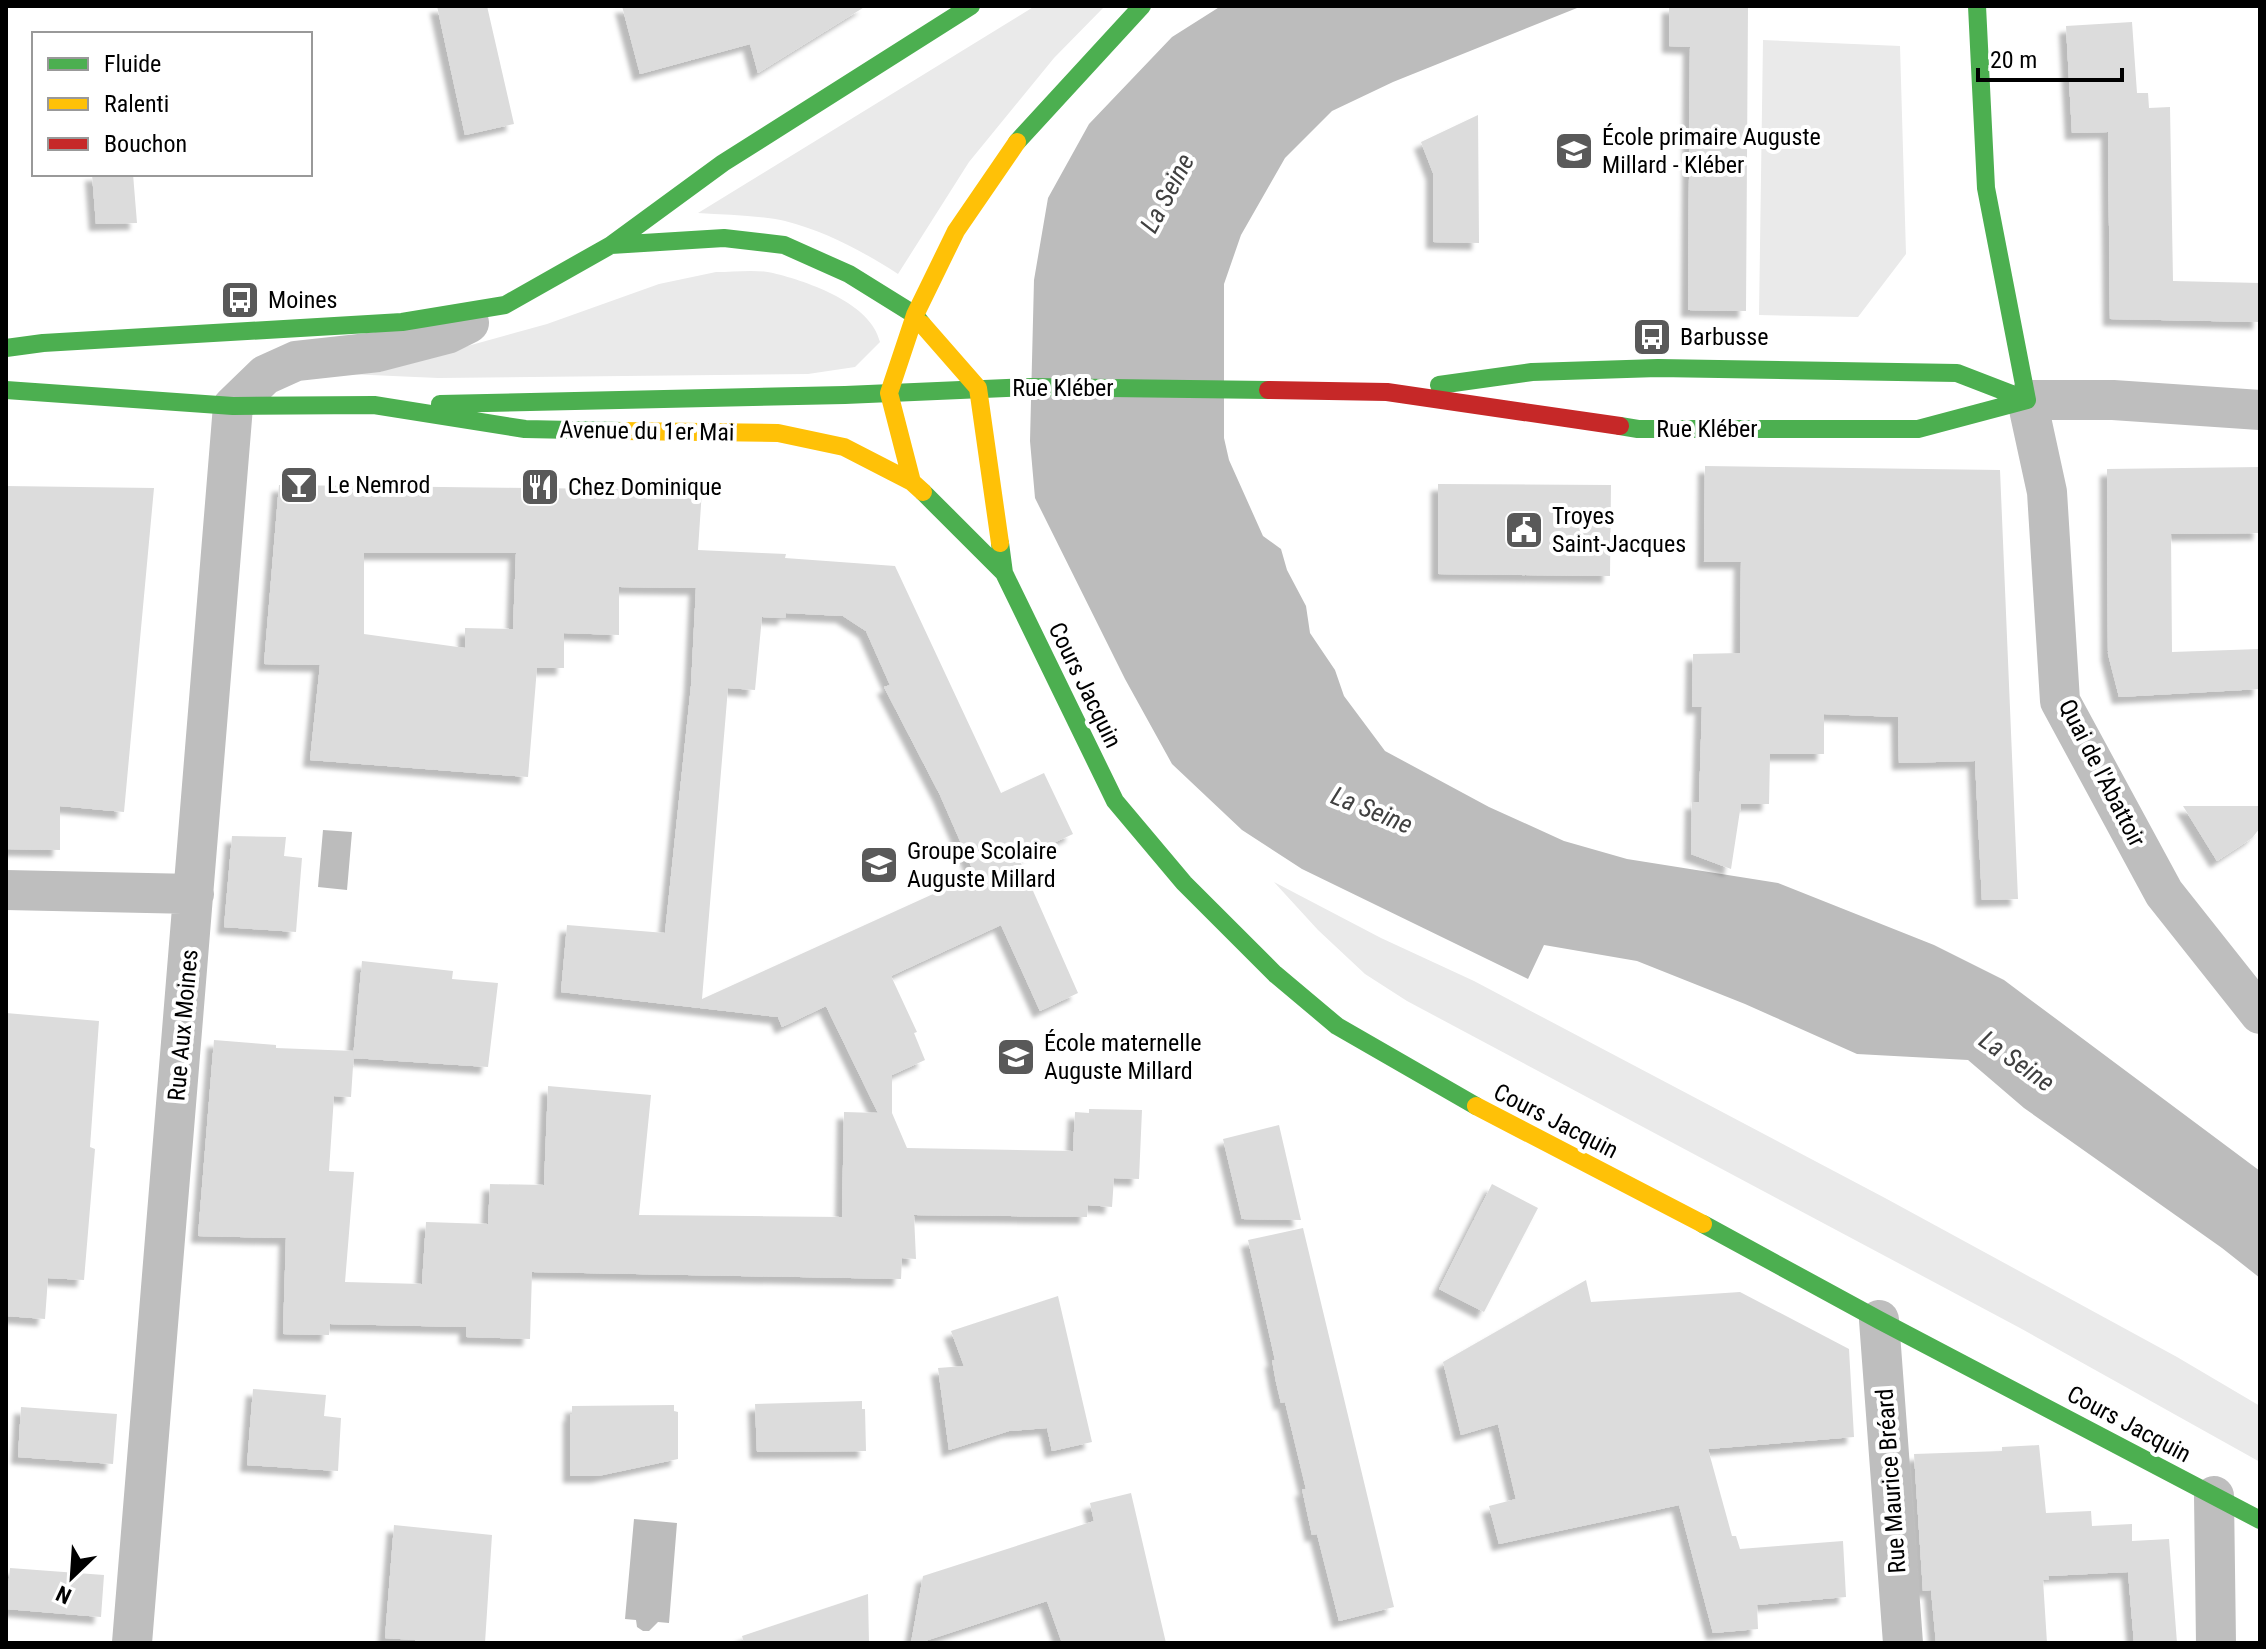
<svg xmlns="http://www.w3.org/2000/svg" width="2266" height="1649" viewBox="0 0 2266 1649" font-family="'Roboto Condensed',sans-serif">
	<defs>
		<filter id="shadow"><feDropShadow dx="-7" dy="7" stdDeviation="2" flood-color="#0004"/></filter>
	</defs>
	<rect width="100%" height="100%" fill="#fff"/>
	<path fill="#eaeaea" d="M1035,6H1105L1054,58L969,162L898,274C864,252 825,231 785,221C758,215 726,215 698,213Z
		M1763,40L1900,46L1906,254L1858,317L1759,315Z
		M716,272C734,272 756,269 773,273C809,282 871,303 880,342L855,367L808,374L438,378L348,374L410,362L547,324L659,284Z
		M1274,882L1381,938L1474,981L1885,1198L2177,1357L2260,1406V1462L2020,1328L1407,1001L1365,974L1318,930Z"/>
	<path fill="#bcbcbc" d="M1221,6H1582L1393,82L1332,111L1285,158L1241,235L1224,284V438L1229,460L1263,536L1281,549L1287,570L1306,606L1310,633L1335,670L1344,696L1385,751L1489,807L1564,841L1627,859L1778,883L1934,945L2004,980L2260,1171V1278L2222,1248L2024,1108L1968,1060L1857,1054L1745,1004L1637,961L1544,945L1528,979L1302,869L1242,830L1172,764L1125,679L1035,498L1030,441L1034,280L1048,198L1089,124L1172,37Z
		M323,830L352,832L347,890L318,887Z
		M634,1519L677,1523L669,1623L658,1622L649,1631H643L637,1627L636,1620L625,1619Z"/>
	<path fill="#dcdcdc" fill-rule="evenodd" filter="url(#shadow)" d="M437,6H487L514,124L465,135Z
		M622,6H866L758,73L750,44L640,74Z
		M1669,6H1748L1746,311L1688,310L1690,47L1669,46Z
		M2132,22L2137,93H2148L2149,108L2170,107L2173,281L2260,283V322L2110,319L2108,132L2072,133L2066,26Z
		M1478,115L1479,243L1433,242V173L1421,142Z
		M92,174H133L137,223L96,224Z
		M1705,466L2000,470L2018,899L1982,900L1975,761L1899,763L1898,717L1824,714V754H1770L1769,804H1741L1731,869L1691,854L1692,802H1699L1702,707H1692L1693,654L1740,653L1741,562H1704Z
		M2260,467V533L2171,534L2172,652L2260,649V689L2119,697L2108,654L2107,469Z
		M1438,484L1611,485L1610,576L1438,574Z
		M279,485L702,490L698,550L786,554L785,558L895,566L1001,793L1044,773L1073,834L1019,859L1078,993L1040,1011L1001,925L891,976L917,1032L914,1033L925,1060L892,1075V1113L907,1148L1073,1151L1075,1112L1089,1113V1109L1142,1110L1139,1179L1114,1178L1112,1207L1088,1205L1087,1217L914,1215L916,1259L902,1258L901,1279L532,1272L530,1339L466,1337V1327L330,1324L329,1335L283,1334L286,1238L198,1236L214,1040L276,1045V1048L354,1051L351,1097L334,1096L329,1171L354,1172L345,1282L422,1284L426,1222L488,1224L490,1184L544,1185L548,1086L651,1095L639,1215L842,1217L844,1112L878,1113L826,1006L782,1027L778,1017L561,992L567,925L665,933L691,686L696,588L619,587V635L564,633V668H537L528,777L310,760L320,665L264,664ZM364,553H516L513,629L465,628V648L364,634ZM786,613L843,616L866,631L890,685L884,687L940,795L975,875L702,999L728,688L755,690L762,617L785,618Z
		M6,486L154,488L124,812L60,806V850L6,849Z
		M2183,806H2260V828L2252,838L2217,861Z
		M232,836L286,837L284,856L302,858L296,932L224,927Z
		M362,961L453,971L452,979L498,983L488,1067L353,1058Z
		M6,1013L99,1021L90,1147L95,1149L84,1280L48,1278L45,1319L6,1316Z
		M1279,1125L1301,1220L1242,1219L1223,1139Z
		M1492,1184L1538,1208L1484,1312L1439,1289Z
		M1303,1228L1394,1607L1339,1621L1317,1534L1312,1535L1302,1489H1306L1285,1402L1281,1403L1276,1382L1272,1360H1275L1248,1240Z
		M1586,1280L1591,1302L1740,1292L1849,1349L1854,1437L1708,1449L1732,1536H1736L1740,1549L1843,1541L1846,1597L1757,1605L1758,1629L1713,1633L1679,1505L1499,1544L1489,1506L1516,1499L1498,1424L1461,1435L1443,1362Z
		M1058,1296L1092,1442L1052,1451L1047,1428L1009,1431L949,1450L938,1368L964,1366L951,1331Z
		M253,1389L326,1395L324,1416L341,1418L338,1471L247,1465Z
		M862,1401V1409H865L866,1451L757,1452L755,1404Z
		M674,1405V1411L678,1412V1459L598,1476H570V1414H572V1406Z
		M21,1407L117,1414L113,1464L18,1457Z
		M2039,1445L2046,1513L2091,1511L2092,1526L2132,1524V1541L2169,1539L2177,1643H2134L2128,1572L2048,1576L2049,1580H2043L2047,1643H1936L1931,1590L1923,1591L1914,1454L2002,1451V1447Z
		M1131,1493L1166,1643H1062L1047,1601L919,1643H911L923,1576L1094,1521L1090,1503Z
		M394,1525L492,1535L485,1643H415V1640L385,1638Z
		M10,1568L104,1575L101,1617L6,1609Z
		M868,1594L869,1643H744L742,1636Z"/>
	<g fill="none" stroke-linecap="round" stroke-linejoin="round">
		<path stroke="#bebebe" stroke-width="40" d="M2260,410L2113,400H2027L2047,492L2060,701L2164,893L2260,1014
			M6,890L194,894
			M1879,1320L1903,1643
			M2214,1496L2216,1643
			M132,1643L233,406L265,375L296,361L378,352L447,334L469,323"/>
		<path stroke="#4caf50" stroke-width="18" d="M1977,6L1986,188L2027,400
			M1017,142L1142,6
			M611,245L723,163L971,6
			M6,348L43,343L402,322L505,305L611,245L724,238L784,245L849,274L915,315L922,324
			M1439,385L1532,372L1658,368L1957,373L2027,400
			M6,390L233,406L374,405L525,429L622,431
			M440,404L845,395L1031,387L1268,390
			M1620,426L1638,429H1918L2027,400
			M923,492L1004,573
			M1000,543L1004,573L1115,801L1184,883L1275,974L1337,1026L1476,1106
			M1703,1224L1879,1320L2260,1520"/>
		<path stroke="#ffc107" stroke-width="18" d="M922,324L978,388L1000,543
			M622,431L778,433L844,447L912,482L923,492
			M912,482L889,393L915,315L956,231L1017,142
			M1476,1106L1703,1224"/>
		<path stroke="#c62828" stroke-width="18" d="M1268,390L1387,392L1620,426"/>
	</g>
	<defs>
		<symbol id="school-square" viewBox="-11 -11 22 22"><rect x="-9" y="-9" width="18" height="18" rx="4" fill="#595959" stroke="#fff"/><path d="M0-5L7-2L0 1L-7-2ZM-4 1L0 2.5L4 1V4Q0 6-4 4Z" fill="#fff"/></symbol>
		<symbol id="bus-square" viewBox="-11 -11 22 22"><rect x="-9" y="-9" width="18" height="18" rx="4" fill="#595959" stroke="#fff"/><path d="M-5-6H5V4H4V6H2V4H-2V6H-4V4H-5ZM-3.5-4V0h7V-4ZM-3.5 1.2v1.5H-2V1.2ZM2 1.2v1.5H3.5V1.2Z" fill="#fff"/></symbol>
		<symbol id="bar-square" viewBox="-11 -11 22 22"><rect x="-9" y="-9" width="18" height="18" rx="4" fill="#595959" stroke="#fff"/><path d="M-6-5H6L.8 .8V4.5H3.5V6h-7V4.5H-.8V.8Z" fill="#fff"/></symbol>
		<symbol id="restaurant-square" viewBox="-11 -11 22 22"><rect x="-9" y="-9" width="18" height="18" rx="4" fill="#595959" stroke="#fff"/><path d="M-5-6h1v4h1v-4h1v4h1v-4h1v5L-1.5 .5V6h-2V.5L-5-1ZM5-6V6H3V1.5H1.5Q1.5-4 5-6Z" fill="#fff"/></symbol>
		<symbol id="civic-square" viewBox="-11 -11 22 22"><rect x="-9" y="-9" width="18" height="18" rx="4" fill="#595959" stroke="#fff"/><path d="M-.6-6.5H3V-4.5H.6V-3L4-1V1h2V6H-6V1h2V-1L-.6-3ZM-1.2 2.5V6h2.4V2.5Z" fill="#fff"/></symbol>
	</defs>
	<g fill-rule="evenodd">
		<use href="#school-square" x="1552" y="129" width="44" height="44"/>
		<use href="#bus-square" x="218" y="278" width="44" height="44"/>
		<use href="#bus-square" x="1630" y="315" width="44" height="44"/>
		<use href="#bar-square" x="277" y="463" width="44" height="44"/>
		<use href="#restaurant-square" x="518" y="465" width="44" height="44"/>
		<use href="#civic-square" x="1502" y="508" width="44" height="44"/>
		<use href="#school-square" x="857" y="843" width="44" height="44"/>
		<use href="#school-square" x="994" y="1035" width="44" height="44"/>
	</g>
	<g text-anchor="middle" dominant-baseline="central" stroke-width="8" stroke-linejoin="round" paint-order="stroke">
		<g font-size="24" fill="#000" stroke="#fff" text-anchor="start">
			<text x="1602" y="137">École primaire Auguste<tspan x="1602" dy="28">Millard - Kléber</tspan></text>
			<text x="268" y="300">Moines</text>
			<text x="1680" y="337">Barbusse</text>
			<text x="327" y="485">Le Nemrod</text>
			<text x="568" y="487">Chez Dominique</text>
			<text x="1552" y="516">Troyes<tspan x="1552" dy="28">Saint-Jacques</tspan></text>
			<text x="907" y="851">Groupe Scolaire<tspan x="907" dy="28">Auguste Millard</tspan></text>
			<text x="1044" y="1043">École maternelle<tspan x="1044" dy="28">Auguste Millard</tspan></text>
		</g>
		<g font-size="24" fill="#000" stroke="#fff">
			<text x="1063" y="388">Rue Kléber</text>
			<text x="1707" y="429">Rue Kléber</text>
			<text transform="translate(647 431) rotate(1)">Avenue du 1er Mai</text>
			<text transform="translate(1085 685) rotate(64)">Cours Jacquin</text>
			<text transform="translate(2102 773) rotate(63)">Quai de l'Abattoir</text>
			<text transform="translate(183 1025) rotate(-85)">Rue Aux Moines</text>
			<text transform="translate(1556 1121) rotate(27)">Cours Jacquin</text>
			<text transform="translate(2129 1424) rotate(28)">Cours Jacquin</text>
			<text transform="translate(1891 1481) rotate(-94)">Rue Maurice Bréard</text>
		</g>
		<g font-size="26" font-style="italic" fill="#404040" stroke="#fff">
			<text transform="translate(1167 193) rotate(-62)">La Seine</text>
			<text transform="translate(1372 810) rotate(22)">La Seine</text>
			<text transform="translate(2017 1061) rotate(35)">La Seine</text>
		</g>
	</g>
	<rect width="2266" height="1649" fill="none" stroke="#000000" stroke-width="16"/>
	<rect x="32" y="32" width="280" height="144" fill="#ffffff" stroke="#999999" stroke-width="2"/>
	<rect x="48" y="58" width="40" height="12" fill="#4caf50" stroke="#999999" stroke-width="2"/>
	<text x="104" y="72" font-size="24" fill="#000000">Fluide</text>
	<rect x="48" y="98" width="40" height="12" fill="#ffc107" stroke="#999999" stroke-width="2"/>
	<text x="104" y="112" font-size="24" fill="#000000">Ralenti</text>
	<rect x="48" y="138" width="40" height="12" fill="#c62828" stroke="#999999" stroke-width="2"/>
	<text x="104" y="152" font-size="24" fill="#000000">Bouchon</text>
	<g transform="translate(72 1577) rotate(205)" stroke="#ffffff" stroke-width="6" paint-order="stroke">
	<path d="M0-6L14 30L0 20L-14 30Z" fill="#000000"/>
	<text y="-12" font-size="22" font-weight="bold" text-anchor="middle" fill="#000000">N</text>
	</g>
	<path d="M1978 68v12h144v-12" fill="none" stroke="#000000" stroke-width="4"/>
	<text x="1990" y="68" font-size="24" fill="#000000" stroke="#ffffff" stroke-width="6" paint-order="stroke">20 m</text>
</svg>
